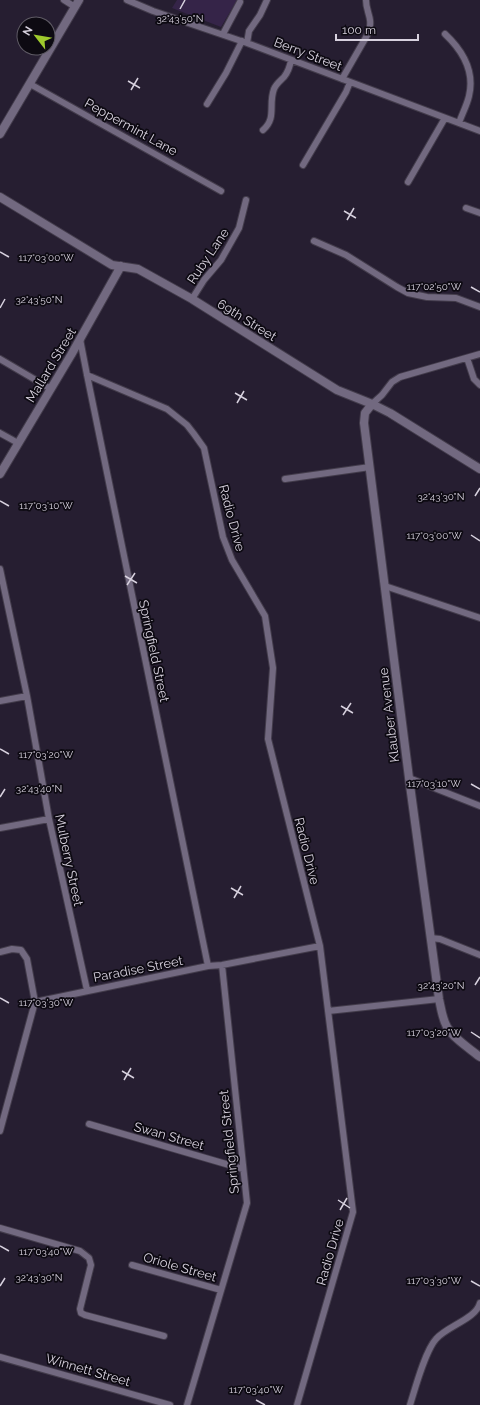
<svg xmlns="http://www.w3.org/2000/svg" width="480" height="1405" viewBox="0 0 480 1405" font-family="Raleway,sans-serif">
	<rect width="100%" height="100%" fill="#261e31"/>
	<path fill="#352448" d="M177,0H237L221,27L172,8Z"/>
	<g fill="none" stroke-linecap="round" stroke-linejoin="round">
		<defs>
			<path id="street" d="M64,0L75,7
				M127,0L153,11L247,43L480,131
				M223,34L240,2
				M445,34C462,50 475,71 469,96C467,105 462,114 459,123
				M247,43L249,31L260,15L267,0
				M342,79L369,32C373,17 366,13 366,0
				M30,84L221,191
				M207,104L226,73L242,41
				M263,130C277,118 268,105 274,89C276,84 280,81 284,77C288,72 290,66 291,60
				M303,165L346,92L350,82
				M408,182L445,118
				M466,208L480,213
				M314,241L346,255L397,287L408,293L427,297L456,298L480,307
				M192,299L204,280L221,260L239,228L246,200
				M80,339L87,375L208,966
				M467,358L474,379L480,385
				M0,359L51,389
				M87,375L167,409L187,425L194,434L204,448L223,537L232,560L265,616L273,668L268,739L320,946L353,1212L297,1405
				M372,404L382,395L392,382L400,377L480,354
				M0,433L18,443
				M285,479L370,467
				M0,569L27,696L49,819L87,990
				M385,586L480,618
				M0,701L27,696
				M409,778L480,806
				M0,828L49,819
				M430,938L440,939L480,955
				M0,952L12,949L21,950L27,959L35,1002L0,1131
				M35,1002L208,966L222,965L320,946
				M328,1011L439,999
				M89,1124L243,1169
				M0,1228L80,1251L89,1258L91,1265L80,1309L81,1313L85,1315L164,1336
				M132,1265L221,1290
				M0,1357L170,1405
				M187,1405L247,1203L222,965
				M410,1405C415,1389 425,1351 436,1339C447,1326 476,1319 480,1303"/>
			<path id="secondary" d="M0,134L79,0
				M0,197L112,265L138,269L192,299L337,390L372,404L390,413L480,469
				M372,404L365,413L364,423L409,778L439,999C441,1008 442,1018 447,1027C454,1039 469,1048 480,1057
				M0,474L71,355L121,266"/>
		</defs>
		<use href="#street" stroke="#433c4b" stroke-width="8"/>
		<use href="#secondary" stroke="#433c4b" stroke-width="10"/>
		<use href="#street" stroke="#726980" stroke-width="6"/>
		<use href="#secondary" stroke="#726980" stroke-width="8"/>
	</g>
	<path fill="none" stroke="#d7d1de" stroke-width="1.5" d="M180,9L185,0M128,81L140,88M131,90L138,78M344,211L356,218M347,220L354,208M0,252L9,257M471,287L480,292M0,308L5,299M235,393L247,400M237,403L244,391M475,496L480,488M0,501L9,506M471,535L480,541M125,576L137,583M127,585L135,573M341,706L353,713M343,715L351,703M0,749L9,754M471,784L480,789M0,797L5,789M231,888L243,895M234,898L241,886M475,985L480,977M0,998L9,1003M471,1032L480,1038M122,1071L134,1078M124,1080L131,1068M338,1200L350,1208M340,1210L347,1198M0,1246L9,1251M471,1281L480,1286M0,1286L5,1278M256,1400L265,1405"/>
	<g text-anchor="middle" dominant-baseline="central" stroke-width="3.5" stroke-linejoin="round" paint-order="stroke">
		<g font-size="13" fill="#d7d1de" stroke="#0d0a12">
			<text transform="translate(308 54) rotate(21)">Berry Street</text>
			<text transform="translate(131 127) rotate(29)">Peppermint Lane</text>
			<text transform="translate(208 256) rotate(-56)">Ruby Lane</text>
			<text transform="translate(247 320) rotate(32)">69th Street</text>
			<text transform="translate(51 365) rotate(-59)">Mallard Street</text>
			<text transform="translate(232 518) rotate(75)">Radio Drive</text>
			<text transform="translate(154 651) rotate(78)">Springfield Street</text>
			<text transform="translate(389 715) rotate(-97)">Klauber Avenue</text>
			<text transform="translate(307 851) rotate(76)">Radio Drive</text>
			<text transform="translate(69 860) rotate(78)">Mulberry Street</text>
			<text transform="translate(138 969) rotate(-11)">Paradise Street</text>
			<text transform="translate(169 1136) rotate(16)">Swan Street</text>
			<text transform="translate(229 1142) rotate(-96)">Springfield Street</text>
			<text transform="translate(330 1252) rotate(-74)">Radio Drive</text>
			<text transform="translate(180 1267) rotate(16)">Oriole Street</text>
			<text transform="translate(88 1370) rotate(16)">Winnett Street</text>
		</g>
	</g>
	<g font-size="10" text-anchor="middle" fill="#d7d1de" stroke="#0d0a12" stroke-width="3.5" stroke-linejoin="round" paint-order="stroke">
		<text x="180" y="22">32°43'50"N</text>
		<text x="46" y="261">117°03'00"W</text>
		<text x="434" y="290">117°02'50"W</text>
		<text x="39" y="303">32°43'50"N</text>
		<text x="441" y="500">32°43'30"N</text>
		<text x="46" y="509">117°03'10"W</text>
		<text x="434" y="539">117°03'00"W</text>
		<text x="46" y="758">117°03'20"W</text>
		<text x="434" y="787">117°03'10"W</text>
		<text x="39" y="792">32°43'40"N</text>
		<text x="441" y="989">32°43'20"N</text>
		<text x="46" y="1006">117°03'30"W</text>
		<text x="434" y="1036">117°03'20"W</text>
		<text x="46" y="1255">117°03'40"W</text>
		<text x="39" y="1281">32°43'30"N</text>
		<text x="434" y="1284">117°03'30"W</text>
		<text x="256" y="1393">117°03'40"W</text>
	</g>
	<g transform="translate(36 36) rotate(301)"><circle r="19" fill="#0d0a12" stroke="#5e5a64"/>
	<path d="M0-3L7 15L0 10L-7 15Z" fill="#9fca2d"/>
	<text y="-6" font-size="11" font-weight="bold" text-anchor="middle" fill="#d7d1de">N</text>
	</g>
	<path d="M336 34v6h82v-6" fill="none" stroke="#d7d1de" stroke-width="2"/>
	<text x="342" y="34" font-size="12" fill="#d7d1de" stroke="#0d0a12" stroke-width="3" paint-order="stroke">100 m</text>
</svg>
